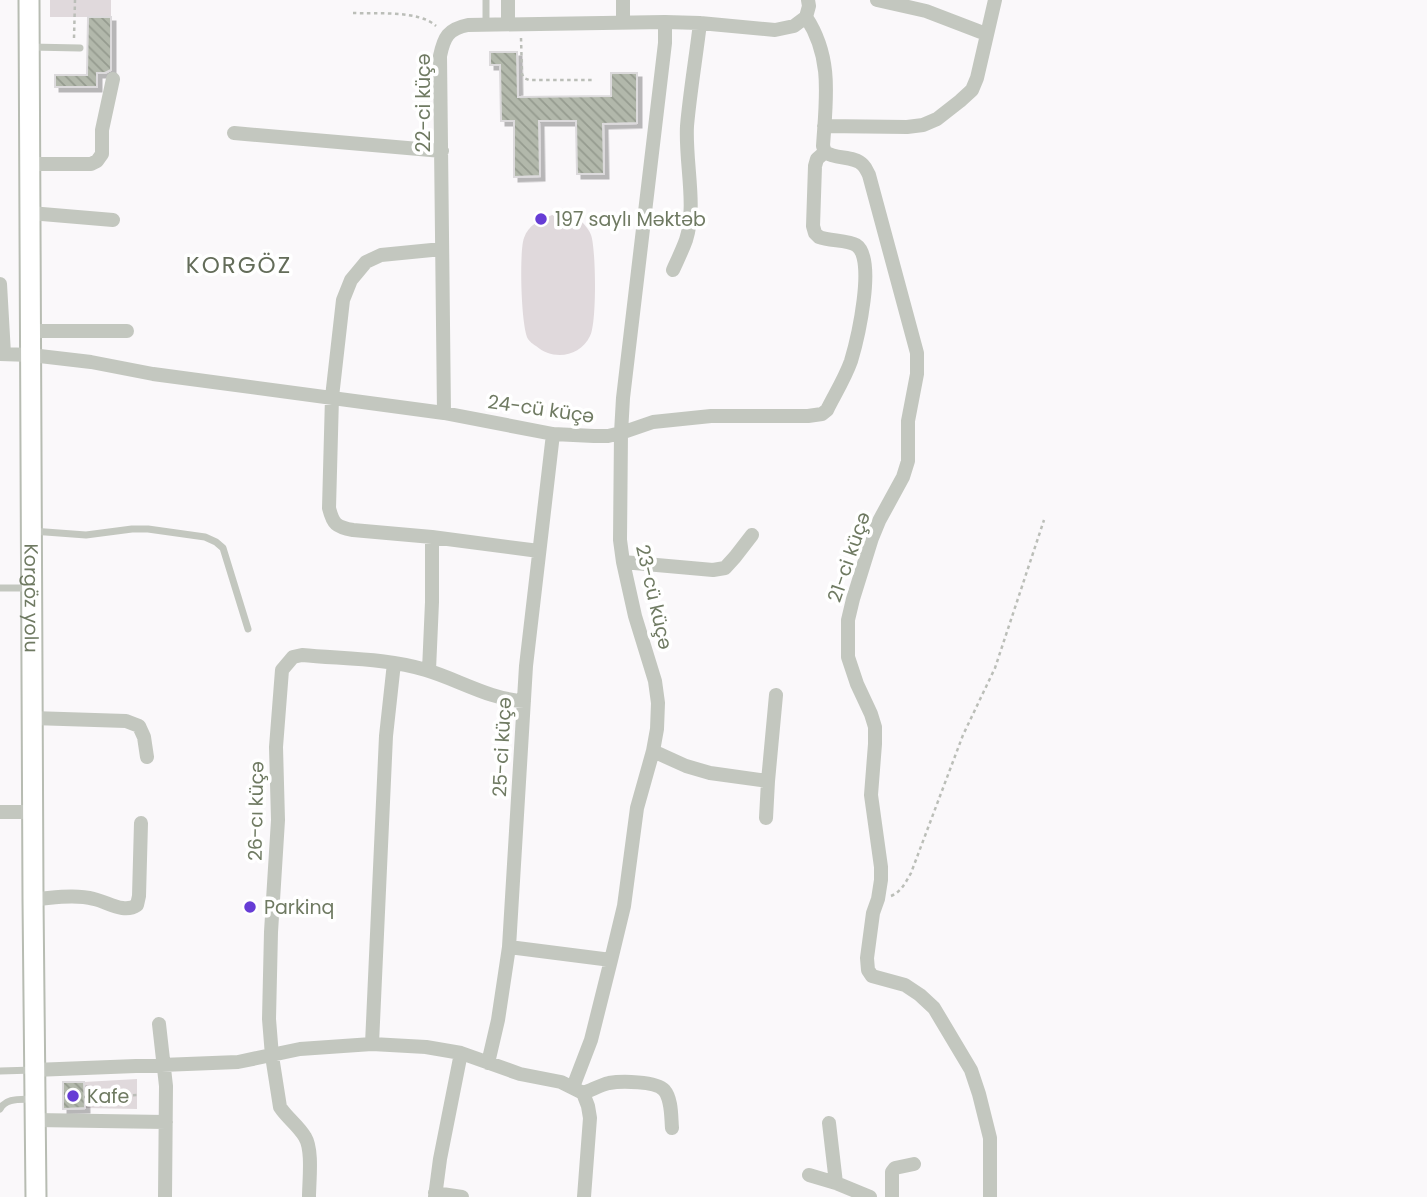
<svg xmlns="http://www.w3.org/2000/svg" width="1427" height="1197" viewBox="0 0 1427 1197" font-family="Poppins,sans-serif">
	<defs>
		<pattern id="building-back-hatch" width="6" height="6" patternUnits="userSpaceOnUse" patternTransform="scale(1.75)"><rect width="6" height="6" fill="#b2b8ab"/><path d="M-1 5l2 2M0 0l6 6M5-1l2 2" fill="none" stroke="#959b8f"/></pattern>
		<filter id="shadow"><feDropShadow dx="4.5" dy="4.5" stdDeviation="0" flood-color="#0004"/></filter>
	</defs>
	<rect width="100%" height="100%" fill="#faf8fa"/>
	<path fill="#e0d9dc" d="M50,0H111V17H50Z
		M552,215C562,215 574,214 582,222C585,225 590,231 591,235C596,248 597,324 590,336C580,357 553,361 536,346C534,345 529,341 528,339C521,327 519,251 524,238C528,225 540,220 552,215Z
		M137,1079V1109L85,1108L84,1082Z"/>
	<path fill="url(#building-back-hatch)" stroke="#dcdadc" stroke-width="2" filter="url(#shadow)" d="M88,17H111V70L105,73H97V87H55V75H87Z
		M490,52H517L518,97L611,96V73H637V123L603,124L604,174H577L576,121H539L540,176L514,177V121H501L500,65H490Z
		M63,1082H84L85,1108L63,1109Z"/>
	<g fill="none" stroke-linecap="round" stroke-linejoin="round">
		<defs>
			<g id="secondary">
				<path id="s1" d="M29,0L33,899L36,1197"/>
			</g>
		</defs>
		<use href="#secondary" stroke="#b7bcb2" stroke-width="23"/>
		<path stroke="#bbbeb8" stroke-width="2.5" stroke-dasharray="3.5 3.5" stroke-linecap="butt" d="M353,13C376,14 419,10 436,26
			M74,38L75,0
			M521,38L522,74L524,78L529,80H592
			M891,896C901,892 906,882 911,873L963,735L995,668L1044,520
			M84,1097L137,1095"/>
		<path stroke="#c3c7bf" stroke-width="7" d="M486,0V24
			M30,47L80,48
			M32,531L86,535L132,529H148L205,537L216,542L223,548L248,629
			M0,588H31
			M0,1071L34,1070
			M0,1109C6,1097 22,1100 34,1099"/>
		<path stroke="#c3c7bf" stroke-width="14" d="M508,0V24
			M808,0L809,6L806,17C833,58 826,99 823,146L825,152C836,160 854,155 863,165C866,168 867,171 869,175L917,353V374L908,421V461L903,477L879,521L872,538L853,599L848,620V657L857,684L871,714L875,727V744L871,795L881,867V880L878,899L873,913L867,958L868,970L872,976L905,985L920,995L934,1008L971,1070L979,1094L990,1138V1197
			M877,0L926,11L986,34
			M623,22V0
			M824,126L907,127L923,125L937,119L960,101L972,90L977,78L995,0
			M234,133L442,151
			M30,164H91L97,161L102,154V130L113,79
			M30,213L113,220
			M442,249L381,255L366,262L351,280L343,300L332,397L329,508C333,524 336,527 353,530L432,537L539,551
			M673,270C677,261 682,251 686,240C697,206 685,162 687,126C690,92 696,57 700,23
			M0,284L4,354
			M31,331H127
			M0,354L31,355L91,362L153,374L444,413L553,434L594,436H608L621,433L653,422L711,416H808L822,414L827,410C835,394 845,378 851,361C857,341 877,258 856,245C848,240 829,241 819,237L815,233L813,226L815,166L817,159L825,152
			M444,413L440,56C444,37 448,29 468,25L665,22L700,23L775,30L794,26L806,17
			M623,562L713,570L725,568L735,557L752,535
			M429,670L432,602V537
			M32,718L126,721L139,726L144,737L147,757
			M653,751L686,766L710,773L768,781
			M0,812H32
			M766,818L768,781L776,695
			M33,899C53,898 75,894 94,899C108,902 124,914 137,905L139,896L141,823
			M509,947L611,960
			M159,1024L166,1086L165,1197
			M372,1044L386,736L394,663
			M488,1063L498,1020L509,947L526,666L553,434
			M34,1070L238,1062L300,1049L372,1044L426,1047L461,1053L520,1074L561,1082L583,1093
			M573,1087L591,1040L611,960L624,906L637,808L653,751L657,729L658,703L655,681L635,616L623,562L620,540L621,433L623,398L665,43V22
			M583,1093C592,1090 600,1085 609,1083C621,1081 656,1081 664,1090C672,1099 671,1117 672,1128
			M583,1093L588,1106L590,1118L584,1197
			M35,1120L166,1122
			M829,1123L836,1183
			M809,1175L836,1183L870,1197
			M435,1193L462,1197
			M309,1197C309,1181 313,1150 305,1137C298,1125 287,1118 280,1107L272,1056L269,1019L271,932L278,820L276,747L282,670L293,657L302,655C343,659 386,658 426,670C457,679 491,700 524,701
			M435,1197L440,1159L461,1053
			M892,1197V1172L895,1168L914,1164"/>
		<use href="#secondary" stroke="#fff" stroke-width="19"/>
	</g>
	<g fill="#663cd5" stroke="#fff" stroke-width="2.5">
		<circle cx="541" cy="219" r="7"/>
		<circle cx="250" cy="907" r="7"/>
		<circle cx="73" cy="1096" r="7"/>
	</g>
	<g text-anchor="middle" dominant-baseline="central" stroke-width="7" stroke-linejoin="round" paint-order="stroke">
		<g font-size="19" fill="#6f7a62" stroke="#fff">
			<text transform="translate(423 103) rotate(-90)">22-ci küçə</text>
			<text transform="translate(541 409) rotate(8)">24-cü küçə</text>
			<text transform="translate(849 557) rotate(-71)">21-ci küçə</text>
			<text transform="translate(654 597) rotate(77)">23-cü küçə</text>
			<text stroke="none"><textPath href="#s1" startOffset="598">Korgöz yolu</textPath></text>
			<text transform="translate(502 747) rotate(-87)">25-ci küçə</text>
			<text transform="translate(256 811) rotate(-89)">26-cı küçə</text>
		</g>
		<g font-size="19" fill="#6f7a62" stroke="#fff" text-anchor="start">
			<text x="555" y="219">197 saylı Məktəb</text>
			<text x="264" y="907">Parkinq</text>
			<text x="87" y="1096">Kafe</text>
		</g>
		<g font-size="23" letter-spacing="2" fill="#636c59" stroke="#fff">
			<text x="239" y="265">KORGÖZ</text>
		</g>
	</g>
</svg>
